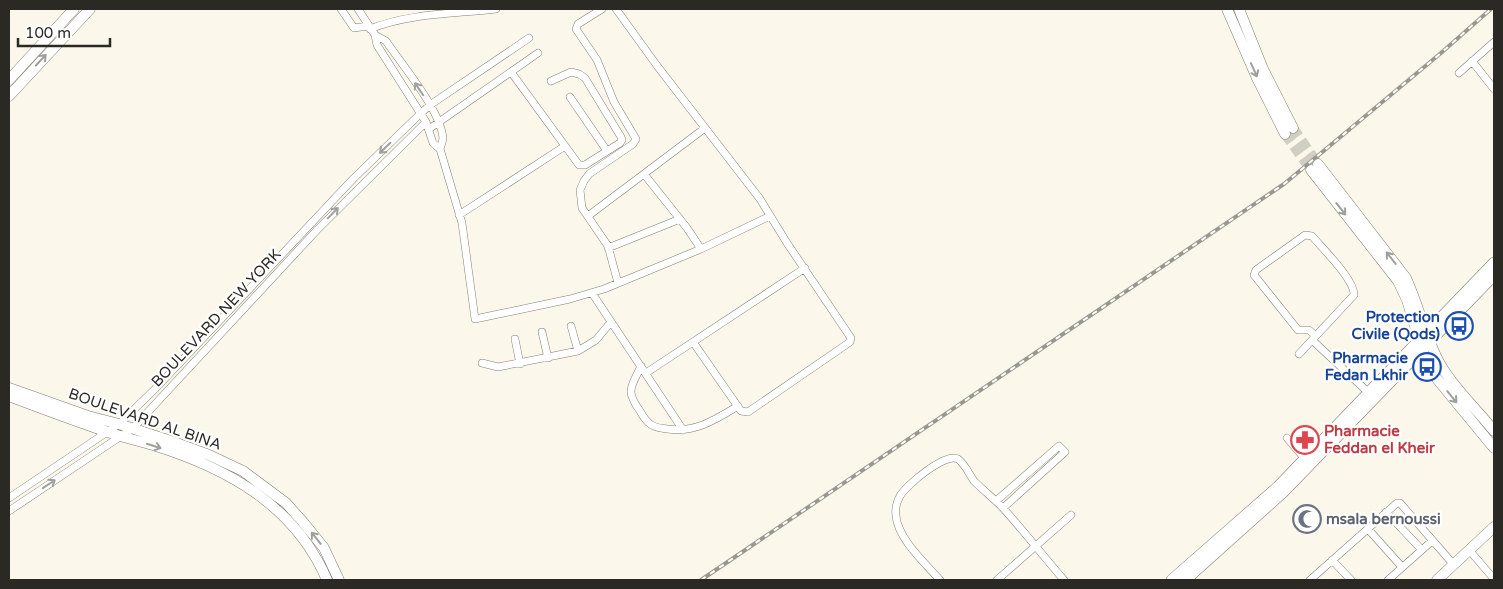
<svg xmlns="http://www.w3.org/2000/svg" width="1503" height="589" viewBox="0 0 1503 589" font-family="'Varela Round',sans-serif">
	<rect width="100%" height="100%" fill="#fbf8eb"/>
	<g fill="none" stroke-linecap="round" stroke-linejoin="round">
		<path stroke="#d1cfc3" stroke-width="10" stroke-dasharray="10 5" stroke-linecap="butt" d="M1293,128L1318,164
			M1285,134L1311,170"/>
		<defs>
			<path id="street" d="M341,9L354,28L368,26
				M358,9L375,35L386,41C402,65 440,109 443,138C443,141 441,145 440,149
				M602,9L578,24L576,29L597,60L614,102L636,139L633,144L589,174L584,181L580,190L582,208L608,246L618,283
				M616,9L658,67L760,199L787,243L851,338L850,342L748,412L741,411L693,342
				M370,29C410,13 454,14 496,9
				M375,35L377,45L426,122L433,143L440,149L462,223L475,319L570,299L604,289L701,249L770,216
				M1472,61L1494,89
				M511,72L579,165H585L620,143L622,140L621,137L585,78L579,74L571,72L551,81
				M1459,73L1494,42
				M570,97L607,151
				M429,129L538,53
				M644,174L687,228L701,249
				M459,215L565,146
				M588,216L705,128
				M608,248L680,219
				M592,293L683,430
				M571,326L578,351
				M542,332L548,358
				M515,339L520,364
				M1312,340L1369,393
				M1299,354L1354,295C1355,280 1322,248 1312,236L1305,235L1256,270L1254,275L1298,330H1309L1316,336
				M482,363L498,367L578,351L596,340L611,322
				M641,366C631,388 625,390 640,411C643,416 645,420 649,423C654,428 661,428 667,429C695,433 715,420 738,406
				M646,373L805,268
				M1287,438L1305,459
				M9,498L119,424L155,389L353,179L420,114L430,105L529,38
				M996,501L1059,446L1065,452L1003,508
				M9,511L133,428L317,230L426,122
				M1386,512L1421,549
				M1368,529L1402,567
				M1470,551L1494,579
				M1332,560L1351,580
				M940,580C925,563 897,538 896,515C895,509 897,501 900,496C906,485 946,452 958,459C965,464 969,474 974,481C983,490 993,498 1002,507C1024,531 1043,556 1064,580
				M997,580L1071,515
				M1310,580L1397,503H1400L1454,565
				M1388,580L1432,541"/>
			<path id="secondary" d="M1227,9L1257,78L1285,134
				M1239,9L1263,69L1293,128
				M9,80L74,9
				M9,96L90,9
				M1318,164L1406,278C1419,306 1425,337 1440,364C1454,389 1477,409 1494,431
				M1311,170L1398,281L1407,300L1425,359L1433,374L1494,448
				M9,388L88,416L119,424L171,441L209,455L243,471L286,503L303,522L324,548L339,580
				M9,396C46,410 83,424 120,436C131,439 142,442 153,445C227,468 295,505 327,580
				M1437,580L1494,527"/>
			<path id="primary" d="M1172,580L1278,487L1494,263
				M1185,580L1283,492L1494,275"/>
		</defs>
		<use href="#street" stroke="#827f74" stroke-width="8"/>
		<use href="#secondary" stroke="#827f74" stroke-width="11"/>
		<use href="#primary" stroke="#827f74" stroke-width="12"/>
		<use href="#street" stroke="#fff" stroke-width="7"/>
		<use href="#secondary" stroke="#fff" stroke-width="10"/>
		<use href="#primary" stroke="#fff" stroke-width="11"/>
		<defs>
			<path id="rail" d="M701,580L1284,184L1441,53L1491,9"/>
		</defs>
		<use href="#rail" stroke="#9a988e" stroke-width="4"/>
		<use href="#rail" stroke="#fff" stroke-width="2" stroke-dasharray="5.5" stroke-linecap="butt"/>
	</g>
	<defs><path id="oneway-shaft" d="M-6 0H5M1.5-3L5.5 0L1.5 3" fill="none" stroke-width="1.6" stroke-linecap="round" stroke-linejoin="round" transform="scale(1.25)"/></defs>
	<g stroke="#9f9f9c">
		<use href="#oneway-shaft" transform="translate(41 60) rotate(-47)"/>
		<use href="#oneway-shaft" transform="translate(1254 70) rotate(66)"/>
		<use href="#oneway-shaft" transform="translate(419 89) rotate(-124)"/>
		<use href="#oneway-shaft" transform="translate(385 148) rotate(136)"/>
		<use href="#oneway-shaft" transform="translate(1341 209) rotate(52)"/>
		<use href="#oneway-shaft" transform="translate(333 213) rotate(-46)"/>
		<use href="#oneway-shaft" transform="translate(1391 258) rotate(-128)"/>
		<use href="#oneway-shaft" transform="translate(1452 397) rotate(51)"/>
		<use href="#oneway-shaft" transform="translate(154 446) rotate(18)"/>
		<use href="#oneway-shaft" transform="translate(49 484) rotate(-34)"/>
		<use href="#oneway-shaft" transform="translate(316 538) rotate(-129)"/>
	</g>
	<defs>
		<symbol id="bus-ring" viewBox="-11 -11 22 22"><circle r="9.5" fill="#fff" stroke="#1a4fb4" stroke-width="1.5"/><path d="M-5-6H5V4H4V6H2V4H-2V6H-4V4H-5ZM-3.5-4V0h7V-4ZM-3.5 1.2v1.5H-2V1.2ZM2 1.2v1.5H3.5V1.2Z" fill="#1a4fb4"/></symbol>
		<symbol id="pharmacy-ring" viewBox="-11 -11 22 22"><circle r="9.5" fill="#fff" stroke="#e0444e" stroke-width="1.5"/><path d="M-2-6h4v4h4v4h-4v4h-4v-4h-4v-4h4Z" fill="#e0444e"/></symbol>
		<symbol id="mosque-ring" viewBox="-11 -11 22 22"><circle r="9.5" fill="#fff" stroke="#6b7280" stroke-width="1.5"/><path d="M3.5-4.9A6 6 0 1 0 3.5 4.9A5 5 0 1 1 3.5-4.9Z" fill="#6b7280"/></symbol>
	</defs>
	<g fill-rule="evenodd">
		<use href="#bus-ring" x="1443" y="310" width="32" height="32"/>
		<use href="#bus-ring" x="1411" y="351" width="32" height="32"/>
		<use href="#pharmacy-ring" x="1289" y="424" width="32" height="32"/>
		<use href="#mosque-ring" x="1291" y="503" width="32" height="32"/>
	</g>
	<g text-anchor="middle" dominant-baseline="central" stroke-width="4.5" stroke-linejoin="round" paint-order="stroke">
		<g font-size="15" font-weight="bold" fill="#164399" stroke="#fff" text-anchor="end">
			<text x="1440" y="317">Protection<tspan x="1440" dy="17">Civile (Qods)</tspan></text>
			<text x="1408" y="358">Pharmacie<tspan x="1408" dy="17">Fedan Lkhir</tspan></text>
		</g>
		<g font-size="15" fill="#2a2924" stroke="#fff">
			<text transform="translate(216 318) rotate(-47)">BOULEVARD NEW YORK</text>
			<text transform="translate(145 419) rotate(19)">BOULEVARD AL BINA</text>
		</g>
		<g font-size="15" font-weight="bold" fill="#be3a42" stroke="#fff" text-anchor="start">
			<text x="1324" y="431">Pharmacie<tspan x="1324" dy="17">Feddan el Kheir</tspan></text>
		</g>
		<g font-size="15" font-weight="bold" fill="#5b616d" stroke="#fff" text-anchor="start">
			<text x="1326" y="519">msala bernoussi</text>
		</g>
	</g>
	<rect width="1503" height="589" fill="none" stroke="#2a2924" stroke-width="20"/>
	<path d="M18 38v8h92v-8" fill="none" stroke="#2a2924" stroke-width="2.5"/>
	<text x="25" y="38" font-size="15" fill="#2a2924" stroke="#ffffff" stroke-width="4" paint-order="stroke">100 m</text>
</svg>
